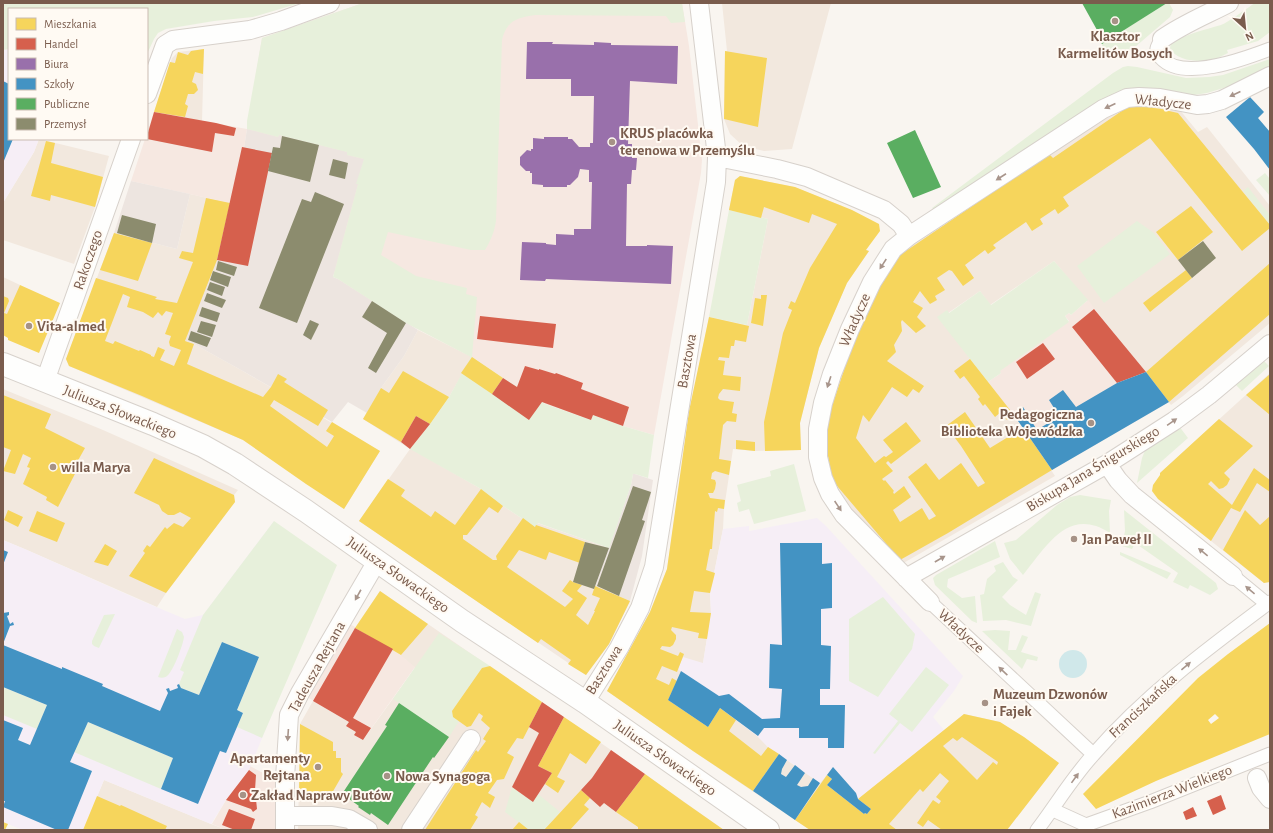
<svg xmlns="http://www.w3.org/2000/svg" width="1273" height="833" viewBox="0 0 1273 833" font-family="'Alegreya Sans',sans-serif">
	<rect width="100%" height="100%" fill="#f9f5f0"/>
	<path fill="#f2e8de" d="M722,3H831L792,149L764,151L743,146L730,134L724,119L725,51H727Z
		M204,49L202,121L154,112L172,58L178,52Z
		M1135,103L1179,109L1198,132L1207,127L1270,206V323L1183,396L1171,405L1094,309L1054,261L990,305L980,291L948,313L970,359L1023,428L1055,476L900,565L863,526L830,481L824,444L825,421L852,340L899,253L1049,153L1128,105Z
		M39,139L109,156L95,207L74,264L3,240V203L34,152Z
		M740,176L794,187L842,206L866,250L869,251L847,283L819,348L800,423L801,450L755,451L733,449L724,509L723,529L710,593L711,613L703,663L681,671L720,708L758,736L768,747L820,783L833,767L856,793L858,799L964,714L1000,722L1059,763L1007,830H810L693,751L607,691L650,612L667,569L690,411L709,317L747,325L768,219L729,210L735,180Z
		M190,194L230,203L185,341L194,344L241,370L380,451L344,509L243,440L69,366L66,359L114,233L177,249Z
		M3,277L20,285L3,335Z
		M418,330L472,357L449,397L430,424L410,448L481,489L503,506L535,527L537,523L609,548L595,586L630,601L609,644L586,675L359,521L410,449L363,419L381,388L404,356Z
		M1270,373V578L1264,583L1211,541L1160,473Z
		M3,389L103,430L238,490L234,495L235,502L166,593L157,607L27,550L3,540Z
		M380,591L611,750L724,830H298L300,724L313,701L349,722L363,740L415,668L393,649L355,628Z
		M104,780L211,824L227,830H83Z"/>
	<path fill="#f6e8e1" d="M363,3H682L689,46L702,160L701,173L654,435L623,426L593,415L591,420L545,404L503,378L472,357L406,323L338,279L247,129L244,148H242L230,203L131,181L145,139H147V133L154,112L247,129L262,38Z
		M1088,300L1169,402L1052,470L1023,428L988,382L1001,373L999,371L1069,321L1065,316L1069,313L1071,315Z
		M343,620L393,649L415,667L363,740L354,735L356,732L346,726L349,721L300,693Z
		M250,766L261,772L285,778V830H227L212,824L226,800Z"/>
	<path fill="#ede5e0" d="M247,129L278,137L279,135L348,152L347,155L364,159L357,183L358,184L333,277L338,279L418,330L404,356L381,388L367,413L348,402L332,422L241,370L194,344L185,341L230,203L242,147L244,148Z
		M131,181L190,194L177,249L114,233Z
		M633,474H635L653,480L642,556L630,601L595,586L631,485Z"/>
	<path fill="#f6eef6" d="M9,49V139H39L34,152L3,203V50Z
		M817,518L826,526L963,676L954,691L933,717L944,730L858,799L856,793L833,767L820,783L768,747L757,736L720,708L678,669L683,657L703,663L711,613L710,593L723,529L749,526V531Z
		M274,521L279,697L249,770L226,800L211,824L104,780L83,830H23L3,822V540L27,550L142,601L185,619L203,615Z"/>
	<path fill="#e7f0db" d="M3,3H300L253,17L214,21L166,29L158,33L154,39L147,54V9H9V49L3,50Z
		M363,3H682L685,22L671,23L666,16L535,15C517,18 507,20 502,40L496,221C494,233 491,240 485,250H471L388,232L381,255L416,276L467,288L466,294L477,297L472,357L503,378L545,404L591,420L593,415L623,426L654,435L648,478L635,474H633L631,485L609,548L538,523L535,527L503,506L481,489L410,449L430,424L449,397L471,357L406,323L338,279L333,277L358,184H356L364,159L347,155V152L279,135L278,137L247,129V121L262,38Z
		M1167,3H1169L1173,10L1170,17L1121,59L1112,56H1103L1102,44L1104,42Z
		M1255,3H1270V32L1258,41L1227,50L1228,53C1224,55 1220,57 1216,59C1203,63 1176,62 1170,48L1171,43C1186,34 1204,30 1221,25C1229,22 1247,8 1255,3Z
		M1270,59V67L1230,86L1207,93L1194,95H1181L1131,90L1114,94L1096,104L934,210L932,208L1113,73L1123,67L1128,66L1137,67L1186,78L1209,77L1223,75Z
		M1265,173L1270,179V196L1256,180Z
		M1248,187L1270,215V225L1243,191Z
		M729,210L768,219L747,325L709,317Z
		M1137,221L1154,233L1170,254L1104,303L1077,266Z
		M1054,261L1088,300L1071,315L1069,313L1065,316L1069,322L1000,371L1001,373L988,382L937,317L947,310L949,313L980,291L991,305Z
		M1264,361L1269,366L1242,391L1236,385Z
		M1179,426L1188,438L1137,483L1142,458L1146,448Z
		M794,464L806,511L754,524L749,509L739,512L737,503L741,501L737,485L771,476L770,471Z
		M1080,495L1111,500L1109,511L1110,533C1068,506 1047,546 1023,575L1010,559L1004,543L1016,540L1057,505L1070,497Z
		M1124,510L1216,583L1218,589L1210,595L1190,585L1188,589L1173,582L1178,573L1135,543L1132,549L1122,546L1125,531Z
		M274,521L337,565L262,738L237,727L243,713L237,710L259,657L222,642L199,695L181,688L179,684L184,672L180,670L203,615Z
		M995,541L1000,557L948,579L947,587L962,598L975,596L977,623L972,621L935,585L933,578L936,575Z
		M1120,552L1171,573L1167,579L1120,555Z
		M1003,562L1013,577L1018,580L1002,597L1010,605L1026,615L1035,592L1041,594L1031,626L1006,620L983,621L980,595L984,594L987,579L996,571L994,566Z
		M883,597L915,634L912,649L878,697L849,681V619Z
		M115,614L99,648L94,646L92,644V641L104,615Z
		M177,629L182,632L184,637C183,645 173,672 167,676C165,678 161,678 158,677Z
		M995,630L1010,631L1008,650H1016L1022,635L1028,637L1021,652L1038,657L1037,661L1027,659L1022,669L982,631Z
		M439,633L490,666L482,668L452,711L459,721L449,737L393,699Z
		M926,667L949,685L912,732L900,723L875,754L873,753L898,721L889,714Z
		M3,687L47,705L37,729L3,715Z
		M88,722L173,758L161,789L74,752Z
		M512,787L533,802L538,794L560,812L544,830H529L505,812Z"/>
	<path fill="#d0e8ea" d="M1059 664a14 14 0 1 1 28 0a14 14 0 1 1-28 0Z"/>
	<path fill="#f6d55c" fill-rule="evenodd" d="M204,49L203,74L195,72L192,82L196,84L198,90L194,94H188L185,104L188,106L185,117L154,112L170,62L175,63L178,52L188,55L191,51Z
		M725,51L767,58L758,127L724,119Z
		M1129,106L1139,107V106L1169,110V111L1178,113L1270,225V228L1242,251L1150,138L1063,197L1069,206L1058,214L1055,209L1040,219L1043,224L1032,231L1026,222L993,245L996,248L988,254L985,250L965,265L974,278L963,286L952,271L949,270L937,278L945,290L935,296L937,300L930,304L920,291L913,302L923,308L917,317L926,326L916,333L902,320L901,322L902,331L894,345L896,352L887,361L924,386L919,393L913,389L907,397L892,387L869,422L863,415L856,438L875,463L884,456L886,457L893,452L883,440L906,422L921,441L891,464L888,461L886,463L893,471L882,479L884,481L885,480L894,491L893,492L894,494L904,486L911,497L893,510L900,522L922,508L929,520L936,516L908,477L926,463L939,480L961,463L978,487L985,483L961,446L946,426L965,412L990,448L1023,428L1052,470L948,533L900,560L832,480L826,444L827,421L854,340L876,292L900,255L1049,154L1053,158Z
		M46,141L55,143L51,163L103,177L95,207L51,195L50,201L31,196Z
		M740,176L795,187L852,210L879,224L880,231L866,250L869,251L847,283L819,348L800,423L801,450L765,451L764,422L783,333L792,310L788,308L791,301L795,303L810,268L837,224L812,214L809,223L764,207L761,218L729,210L735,180Z
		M206,198L230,203L217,260L185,341L194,344L187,364L263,397L271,387L278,374L287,379L284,382L328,410L318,426L274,400L270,406L327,447L334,436L326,431L332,422L380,451L344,509L306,484L243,440L142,396L69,366L66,359L96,278L157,297L155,299L177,303L193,262L179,258L182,251L193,253ZM123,294L130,297L127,307L143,312L153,318L158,312L162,316L166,311L173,313L165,334L171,336L169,342L170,346L181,350L174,366L160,360L165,350L158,347L154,357L151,356V355L140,350L139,351L115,341L113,344L105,341Z
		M1191,206L1213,232L1178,260L1156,232Z
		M114,233L152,243L138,281L100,270Z
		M1270,263V314L1169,402L1146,372Z
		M1186,270L1192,278L1150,312L1143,303Z
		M20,285L60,303L39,353L8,340V338L3,335V296L8,298L9,301L4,313L7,314Z
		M761,295H767L763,326L751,323L755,298L761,299Z
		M709,317L749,326L746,342L735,340L734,346H731L729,358L719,357L718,360L725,361L723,375L741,377L740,391L723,389L719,394L718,398L720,400L734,402L732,413L737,414L736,422L727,421L723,425L719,459L731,461L729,475L715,471L712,473L711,479L715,480L716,483L715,489L713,493H708L710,498L725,500L724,509L718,508L717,512L715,511L712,549H710L706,570L715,573L710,593L694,591L690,612L711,613L707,639L698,638L699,633L672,627L671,630L676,635V639L673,645L670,647L662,646L660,649L678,656L680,652L684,654L677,672L662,666L656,679L669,685L672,678L677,681L668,700L708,727L720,708L736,720L729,731L761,756L768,747L779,754L753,791L693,751L607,691L650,612L667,569L689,411Z
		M472,357L503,378L492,394L461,373Z
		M970,359L1014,415L1007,420L1001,412L995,417L985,404L983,406L978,399L980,397L964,376L960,379L954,371Z
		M403,371L449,397L430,424L416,416L401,442L363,419L381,388L389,393Z
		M1270,374V415L1246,395Z
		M3,395L51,414L45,428L85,448L76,464L79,466L58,507L46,500L47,497L23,484L30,468L27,467L31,458L23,454L15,474L3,471L11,450L3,447Z
		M1219,419L1253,446L1224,473L1230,479L1227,485L1223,488L1219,489L1211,481L1208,484L1232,505L1254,468L1270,480V492L1257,483L1240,512L1231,508L1211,541L1158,499L1152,491L1153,485L1160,475V473Z
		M736,440L755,442V451L736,449Z
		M154,458L234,495L235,502L166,593L129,576L145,553L143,551L147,545L150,547L165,527L167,529L174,523L183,527L191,518L180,512L174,515H168L162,511L159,505L134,493Z
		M388,479L405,490L401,496L431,517L435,511L455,525L481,489L494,499L503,506L498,513L489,507L467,535H463V539L493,560H497L496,556L523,518L535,527L536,525L585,542L580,563L549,552L546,560L519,550L507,567L565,607L573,599L562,591L570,580L573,582L582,585L577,591L587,598L576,615L588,625L595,611H594L600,598L592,595L595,586L630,601L609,644L586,675L568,664L571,660L541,639L538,643L359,521Z
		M8,510L23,517L18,527L4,520Z
		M1245,510L1260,525L1270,516V582L1264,583L1223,550Z
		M37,511L65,523L57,542L29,531Z
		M105,544L117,551L108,566L94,562Z
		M380,591L428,624L401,655L355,628Z
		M1270,623V734L1156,781L1096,809L1083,794L1198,678L1228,654ZM1215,714L1219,718L1211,724L1208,720Z
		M490,666L542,702L523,739L517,738L507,753L514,757L504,779L497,780L488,793L495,797L490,808L482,802L475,815L478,817L470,830H425L476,750L478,752L486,741L483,739L490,728L481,720L483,716L479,713L471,726L467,727L453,717L452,711L482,668Z
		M964,714L1000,722L1024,737L1059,763L1007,830H942L928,820L923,827L917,823L933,800L939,804L941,801L936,797L949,781L940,773L923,792L920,789L889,824L897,830H810L795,820L827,775L832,779L827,785L864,814L865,813L867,814L871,809L858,799ZM962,737L998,762L997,765L993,762L977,780L943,746L953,738L957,741Z
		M564,717L601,742L586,764L570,753L557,777L565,781L558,793L545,784L552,773L538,766Z
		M300,724L333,742V751H336V758H341V772L343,774L328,800H299Z
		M645,774L684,802L724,830H638V827L616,812Z
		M581,790L590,798L584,805L589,809L570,830H544Z
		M97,796L120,806L121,805L167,826L165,830H83Z
		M3,822L8,824L5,830H3Z
		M519,822L529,830H512Z"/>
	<path fill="#d6604d" d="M154,112L216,123L236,128L234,136L215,133L212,152L147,139V136Z
		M242,147L272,153L248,266L217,260Z
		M1094,309L1146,372L1117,383L1072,327Z
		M480,316L556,324L553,348L477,339Z
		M1043,343L1055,359L1027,379L1016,362Z
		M525,366L539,370V369L555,374L556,373L583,383L581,389L629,407L623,426L593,415L591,420L542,402L529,420L492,394L503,378L517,387Z
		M416,416L430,424L410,449L401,442Z
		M355,628L393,649L353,718L371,728L363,740L354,735L356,732L346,726L349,722L313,701Z
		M542,702L564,717L538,766L552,773L533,802L512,787L539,733L529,727Z
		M611,750L645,774L616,812L604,803L600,807L581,790L592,778Z
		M249,770L256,775L255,790L257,809L253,812L251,809L226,800Z
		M1221,795L1226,809L1213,815L1207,801Z
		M1193,807L1197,816L1186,820L1183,812Z
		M229,809L255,819L251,830H235L222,825Z"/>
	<path fill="#9970ab" d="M527,42H553L552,44L594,45V42L611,43V45L678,46L677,84L630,81L628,144H632V158H637L636,170H632L631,184H627L626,246H647V245L673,246L671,284L546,279L545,281L520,280L522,242L546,243V244L556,245V234L574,235V229H591L592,182H589V170L580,169L578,177L570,185H567V187H543V185L532,184V173H530V171H526L520,165V157L527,150L531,151V149H533V138L544,139V137H568V139H572L579,147H590V143H593L594,96H571V79H526Z"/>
	<path fill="#4393c3" d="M3,81L9,84V139H13L3,163Z
		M1250,97L1264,112L1258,118L1270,132V170L1254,149L1226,117Z
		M1146,372L1169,402L1052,470L1023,428L1013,414L1023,407L1037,430L1053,420L1048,412L1054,408L1049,400L1063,390L1076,407L1117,383Z
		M780,543H822V564L832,563V608L821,609V645L831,646L830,689H820V705H845L844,748H828V738H799V728H764L758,736L720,708L708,727L668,700L681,671L719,696L729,694L762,719L780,718L782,689L769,688L770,644L782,645Z
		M3,550L8,552L3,565Z
		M9,612V615L7,616L10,624L13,622L14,625L10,626L3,644V613Z
		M222,642L259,657L237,710L243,713L237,727L226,753L220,751L198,804L161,789L173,758L88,722L70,762L92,771L68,830H57L3,807L5,801H3V720L23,728L18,740L30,745L47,705L3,687V645L62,669V667L103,684L102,686L160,711L168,693L166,689L169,688L170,691L178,688L177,685L179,684L181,688L199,695Z
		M779,754L787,760L782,769L781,774L786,777L795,765L805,773L797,785L801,787L808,786L813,778L820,783L795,820L753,791Z
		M833,767L856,793L858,799L871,809L867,814L865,813L864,814L827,785L832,779L827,775Z"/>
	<path fill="#5aae61" d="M1082,3H1167L1102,44L1100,41L1102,39Z
		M915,130L941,187L913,198L887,143Z
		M399,703L449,737L434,758L433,757L388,825L371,813L370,815L358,807L359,806L342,794L387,726L385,725Z"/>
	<path fill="#8c8c6e" d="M282,136L319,145L310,182L268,171L273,147L280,148Z
		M333,159L348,163L345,179L329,175Z
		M315,192L344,204L297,323L259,308L302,199L311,202Z
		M122,215L156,224L152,243L117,233Z
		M1203,241L1216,258L1192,278L1178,260Z
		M218,261L237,267L234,276L216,270Z
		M213,271L231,277L228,287L210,280Z
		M210,282L225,287L222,296L207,290Z
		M207,293L226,300L222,308L204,301Z
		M372,301L406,323L376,373L368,368L387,333L362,317Z
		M202,307L220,313L217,322L199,316Z
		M310,320L319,324L311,340L303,335Z
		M201,321L216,325L212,337L197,332Z
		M191,331L211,338L207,347L188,340Z
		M633,486L651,492L648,502L642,520L645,521L619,596L597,586Z
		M585,542L609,548L594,589L573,582Z"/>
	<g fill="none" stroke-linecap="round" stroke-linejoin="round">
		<defs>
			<path id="pedestrian" d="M1162,39C1157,46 1154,51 1161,58C1183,82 1244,59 1270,49
				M1233,576L1267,604
				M930,602L1093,754
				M1053,810L1086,825L1150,802L1270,754
				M1037,830C1056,805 1072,778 1093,755C1145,695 1207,649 1270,602"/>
			<path id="minor" d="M1162,39C1183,24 1206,15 1229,3
				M147,94L165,45L173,40L250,30L281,21L330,3
				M717,157L777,169L807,177L884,210L901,224L909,236
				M45,381L131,139
				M1107,464L1118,480L1132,495L1233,576
				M906,578L1107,464L1174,421L1209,395L1270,344
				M930,602L844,515L830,494L823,478L818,457V429L823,403L832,374L850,329L872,282L893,249L909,236L1103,109L1127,98L1139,97L1160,98L1197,105L1208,104L1222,100L1270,76
				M585,702L619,648L640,608L654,567L716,182L717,157L699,3
				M1257,778L1261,788L1270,799
				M286,816H332L349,819L368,830
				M285,830V778L289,715L300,693L377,561
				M411,830L471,739"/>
			<path id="tertiary" d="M3,364L153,424L203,446L235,464L306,511L462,621L585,702L768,830"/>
		</defs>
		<use href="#pedestrian" stroke="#d7d1cb" stroke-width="15"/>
		<use href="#minor" stroke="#d7d1cb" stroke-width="20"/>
		<use href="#tertiary" stroke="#d7d1cb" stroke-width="24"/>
		<use href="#pedestrian" stroke="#fefefd" stroke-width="13"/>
		<use href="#minor" stroke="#fefefd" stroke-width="18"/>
		<use href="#tertiary" stroke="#fefefd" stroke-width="22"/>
	</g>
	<defs><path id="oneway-solid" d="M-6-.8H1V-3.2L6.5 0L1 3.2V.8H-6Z"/></defs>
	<g fill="#a8958b">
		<use href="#oneway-solid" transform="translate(1235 94) rotate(155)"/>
		<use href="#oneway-solid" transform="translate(1110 106) rotate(155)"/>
		<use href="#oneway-solid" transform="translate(1001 177) rotate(147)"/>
		<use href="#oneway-solid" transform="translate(883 264) rotate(123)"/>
		<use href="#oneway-solid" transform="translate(829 382) rotate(108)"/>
		<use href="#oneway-solid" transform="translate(1172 422) rotate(-35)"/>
		<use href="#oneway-solid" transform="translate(838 506) rotate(56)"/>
		<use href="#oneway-solid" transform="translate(1203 552) rotate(-141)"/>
		<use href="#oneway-solid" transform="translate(940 559) rotate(-30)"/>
		<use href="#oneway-solid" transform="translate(1250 590) rotate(-140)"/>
		<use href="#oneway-solid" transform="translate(358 595) rotate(119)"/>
		<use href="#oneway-solid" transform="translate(1186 666) rotate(-40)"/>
		<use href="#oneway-solid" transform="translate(1003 671) rotate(-137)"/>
		<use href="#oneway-solid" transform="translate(288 735) rotate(94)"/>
		<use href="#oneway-solid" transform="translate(1075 778) rotate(-54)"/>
	</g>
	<g fill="#a69286" stroke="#fffaf3" stroke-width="1.5">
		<circle cx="1115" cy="21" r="4"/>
		<circle cx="612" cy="142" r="4"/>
		<circle cx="29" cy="326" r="4"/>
		<circle cx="1091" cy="423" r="4"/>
		<circle cx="53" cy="467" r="4"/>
		<circle cx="1074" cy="539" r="4"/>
		<circle cx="985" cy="703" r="4"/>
		<circle cx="318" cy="767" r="4"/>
		<circle cx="387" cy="776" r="4"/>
		<circle cx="243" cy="795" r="4"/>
	</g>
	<g text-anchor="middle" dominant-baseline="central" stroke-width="4" stroke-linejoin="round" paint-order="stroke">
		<g font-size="15" font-weight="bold" fill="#7a5c4d" stroke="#fffaf3" text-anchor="start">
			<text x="1115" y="36" text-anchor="middle">Klasztor<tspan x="1115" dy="17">Karmelitów Bosych</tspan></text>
			<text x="620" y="133">KRUS placówka<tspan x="620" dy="17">terenowa w Przemyślu</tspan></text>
			<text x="37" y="326">Vita-almed</text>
			<text x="1083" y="414" text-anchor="end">Pedagogiczna<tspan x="1083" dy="17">Biblioteka Wojewódzka</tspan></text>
			<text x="61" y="467">willa Marya</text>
			<text x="1082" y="539">Jan Paweł II</text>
			<text x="993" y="694">Muzeum Dzwonów<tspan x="993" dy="17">i Fajek</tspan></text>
			<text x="310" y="758" text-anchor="end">Apartamenty<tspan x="310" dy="17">Rejtana</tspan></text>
			<text x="395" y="776">Nowa Synagoga</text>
			<text x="251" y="795">Zakład Naprawy Butów</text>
		</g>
		<g font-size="15" fill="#7a5c4d" stroke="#fffaf3">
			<text transform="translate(1163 102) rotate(6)">Władycze</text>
			<text transform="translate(88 260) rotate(-71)">Rakoczego</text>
			<text transform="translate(855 320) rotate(-66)">Władycze</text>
			<text transform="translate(687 361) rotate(-80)">Basztowa</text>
			<text transform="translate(120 412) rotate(22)">Juliusza Słowackiego</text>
			<text transform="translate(1093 469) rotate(-31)">Biskupa Jana Śnigurskiego</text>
			<text transform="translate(398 575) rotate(35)">Juliusza Słowackiego</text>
			<text transform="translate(961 631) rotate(43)">Władycze</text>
			<text transform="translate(317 667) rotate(-61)">Tadeusza Rejtana</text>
			<text transform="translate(604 670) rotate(-58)">Basztowa</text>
			<text transform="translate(1143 706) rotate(-43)">Franciszkańska</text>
			<text transform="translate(665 758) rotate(35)">Juliusza Słowackiego</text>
			<text transform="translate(1172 792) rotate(-21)">Kazimierza Wielkiego</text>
		</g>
	</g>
	<rect width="1273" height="833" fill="none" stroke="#7a5c4d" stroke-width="8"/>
	<rect x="8" y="8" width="140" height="132" fill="#fffaf3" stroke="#cabbb1"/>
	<rect x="16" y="18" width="20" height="12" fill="#f6d55c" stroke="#cabbb1"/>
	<text x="44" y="28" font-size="12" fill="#7a5c4d">Mieszkania</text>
	<rect x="16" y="38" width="20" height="12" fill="#d6604d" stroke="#cabbb1"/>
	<text x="44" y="48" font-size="12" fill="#7a5c4d">Handel</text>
	<rect x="16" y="58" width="20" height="12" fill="#9970ab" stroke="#cabbb1"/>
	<text x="44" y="68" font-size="12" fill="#7a5c4d">Biura</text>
	<rect x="16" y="78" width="20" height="12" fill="#4393c3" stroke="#cabbb1"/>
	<text x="44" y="88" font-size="12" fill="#7a5c4d">Szkoły</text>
	<rect x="16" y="98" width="20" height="12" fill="#5aae61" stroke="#cabbb1"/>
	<text x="44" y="108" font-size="12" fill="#7a5c4d">Publiczne</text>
	<rect x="16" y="118" width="20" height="12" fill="#8c8c6e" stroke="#cabbb1"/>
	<text x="44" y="128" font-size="12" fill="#7a5c4d">Przemysł</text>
	<g transform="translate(1245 28) rotate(153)" stroke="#fffaf3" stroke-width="3" paint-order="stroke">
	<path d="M0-3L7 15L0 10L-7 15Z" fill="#7a5c4d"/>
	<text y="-6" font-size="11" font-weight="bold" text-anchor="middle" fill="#7a5c4d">N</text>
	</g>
</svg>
